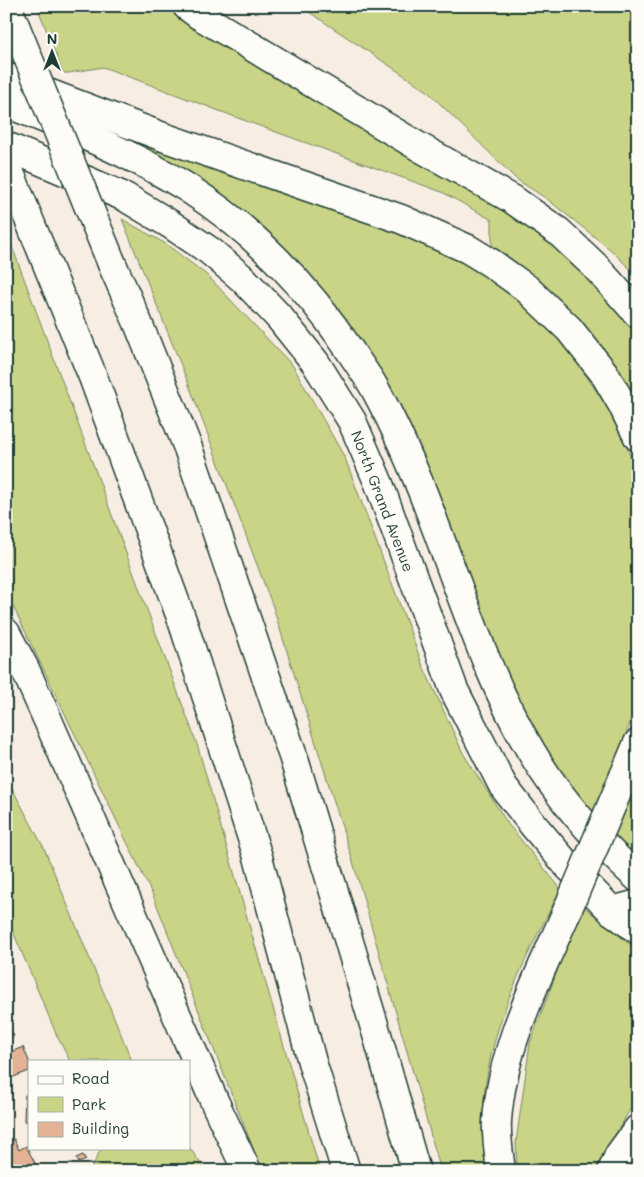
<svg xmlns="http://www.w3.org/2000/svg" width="644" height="1177" viewBox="0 0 644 1177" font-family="Mali,sans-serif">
	<rect width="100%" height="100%" fill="#f8ede3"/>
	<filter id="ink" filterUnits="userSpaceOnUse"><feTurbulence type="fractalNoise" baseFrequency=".02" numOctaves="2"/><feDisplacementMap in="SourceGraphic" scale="10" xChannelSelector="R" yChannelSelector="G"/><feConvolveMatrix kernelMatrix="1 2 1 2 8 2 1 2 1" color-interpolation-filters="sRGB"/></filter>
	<g filter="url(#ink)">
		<path fill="#c9d487" stroke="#74885e" d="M37,6H169L213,38L521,216L599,281L638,330V406L633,395L579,320L527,272L492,245V220L442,192L254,124L103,67L69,73H63Z
			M300,6H638V277L611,250L547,199L516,179L426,90Z
			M106,126L369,218L473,265L524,301L565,344L617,422L638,476V701L594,820L547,758L501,670L421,449L395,399L352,329L302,267L242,212L105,130Z
			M122,219L166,244L208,276L293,366L345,458L423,666L463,753L508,824L561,889C521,966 480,1044 483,1133C483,1145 486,1158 488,1171H441L354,865L273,607L189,385Z
			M6,230L197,744L320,1171H262L154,898L6,592Z
			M638,774V857L611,840Z
			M6,777L44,848L132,1061H70L57,1036L6,915Z
			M582,905L638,951V1096L594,1171H517L516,1142L530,1043Z
			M189,1147L206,1171H89L92,1168L101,1148Z"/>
		<path fill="#e4b295" stroke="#1f3d34" d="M6,1021L14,1036L6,1040Z
			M23,1047L29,1061V1071L11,1078L6,1068V1054Z
			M25,1095H29V1122L24,1121Z
			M14,1139L19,1150L26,1146L35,1163L24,1168L21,1162L6,1170V1143Z
			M83,1155L86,1160L79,1163L76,1158Z"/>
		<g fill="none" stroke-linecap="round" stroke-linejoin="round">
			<defs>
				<path id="major" d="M6,103C68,128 129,152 186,187C252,229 308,287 351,352C358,363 367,375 374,387C398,431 418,478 435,525C464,601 489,681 531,751C559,799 597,841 638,878
					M6,146L125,197L170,224L210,251L243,279L279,317L315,362L352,421L379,484L454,690L503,786L534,826L568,866L612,911L638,930"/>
				<path id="highway" d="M7,6L14,23
					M187,6L199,15L421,148L512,199L559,232L595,266L638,314
					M6,77L166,138L401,219L468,249L491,263L526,288L569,329L604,373L622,404L638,437
					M6,163L93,377L183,623L258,857L312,1062L346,1171
					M112,264L138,323L188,448L294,759L378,1038L416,1171
					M6,633L25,669L50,725L216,1105L247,1171
					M624,776L638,743
					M612,911L638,904
					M501,1171C499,1154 496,1137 497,1121C502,1048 535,984 564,918
					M612,1171L619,1155L638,1129"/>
			</defs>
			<use href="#major" stroke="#1f3d34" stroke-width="31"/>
			<use href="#highway" stroke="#1f3d34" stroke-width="31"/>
			<use href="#major" stroke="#fdfcf7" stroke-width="28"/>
			<use href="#highway" stroke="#fdfcf7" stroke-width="28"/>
			<defs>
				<path id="highway-bridge" d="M14,23L112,264
					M564,918L624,776"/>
			</defs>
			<use href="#highway-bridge" stroke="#1f3d34" stroke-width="31" stroke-linecap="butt"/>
			<use href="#highway-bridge" stroke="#fdfcf7" stroke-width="28"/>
		</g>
	</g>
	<g text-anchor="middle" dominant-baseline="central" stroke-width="4.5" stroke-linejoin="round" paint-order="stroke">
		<g font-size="15" fill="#1f3d34" stroke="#fdfcf7">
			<text transform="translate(383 501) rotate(69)">North Grand Avenue</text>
		</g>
	</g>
	<rect width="644" height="1177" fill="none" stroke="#fdfcf7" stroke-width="25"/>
	<rect x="12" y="12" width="619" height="1152" fill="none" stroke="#1f3d34" stroke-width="2" filter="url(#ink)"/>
	<rect x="28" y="1060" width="162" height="90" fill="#fdfcf7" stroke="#a4b0a9"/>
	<rect x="38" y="1076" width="25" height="8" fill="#fdfcf7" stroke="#a4b0a9"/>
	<text x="72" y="1084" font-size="15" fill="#1f3d34">Road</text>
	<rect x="38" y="1097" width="25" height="15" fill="#c9d487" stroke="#a4b0a9"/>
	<text x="72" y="1110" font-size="15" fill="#1f3d34">Park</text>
	<rect x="38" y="1122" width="25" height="15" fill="#e4b295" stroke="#a4b0a9"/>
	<text x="72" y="1134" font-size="15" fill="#1f3d34">Building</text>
	<g transform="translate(52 52)" stroke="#fdfcf7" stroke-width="4" paint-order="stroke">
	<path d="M0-4L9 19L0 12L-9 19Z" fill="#1f3d34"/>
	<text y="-8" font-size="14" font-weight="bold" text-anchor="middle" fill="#1f3d34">N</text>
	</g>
</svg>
